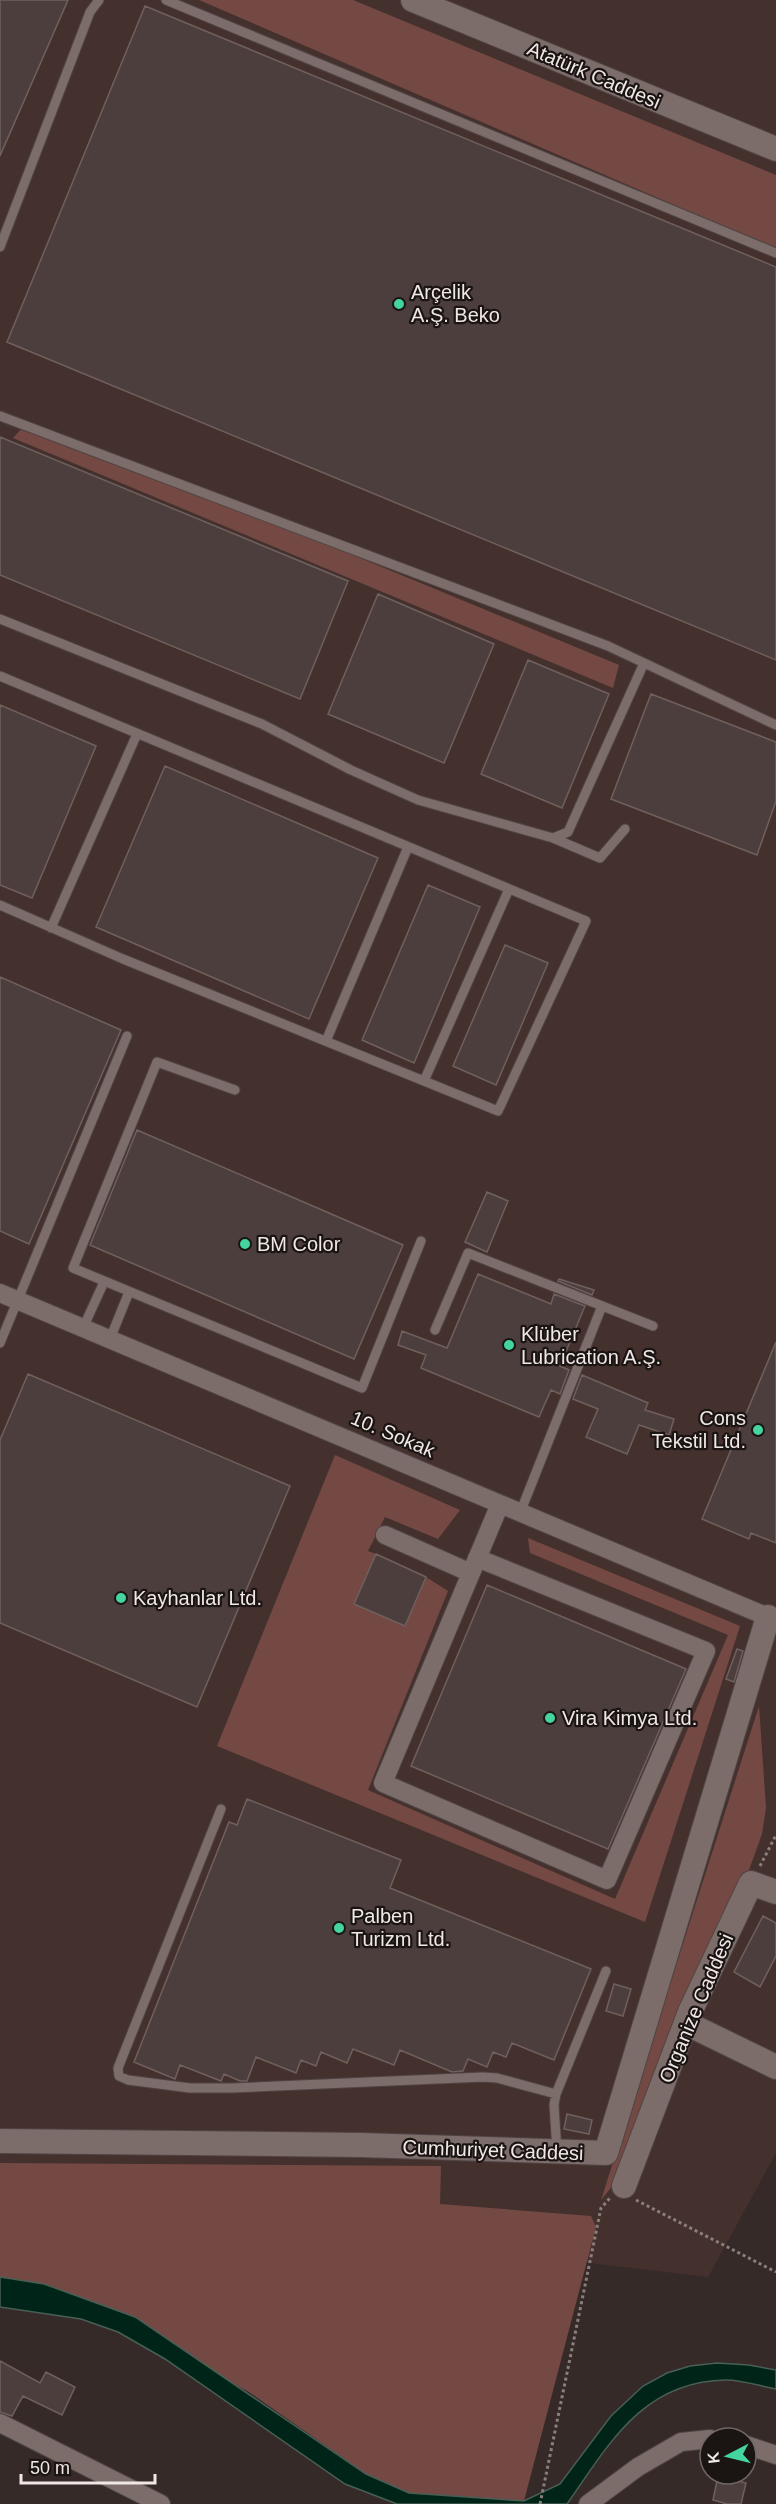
<svg xmlns="http://www.w3.org/2000/svg" width="776" height="2504" viewBox="0 0 776 2504" font-family="Helvetica,sans-serif">
	<rect width="100%" height="100%" fill="#362a28"/>
	<path fill="#44312e" d="M0,0H776V2153L708,2277L192,2216L0,2204Z"/>
	<path fill="#744943" d="M199,0H353L776,175V249Z
		M25,425L41,426L619,665L613,688L13,438Z
		M335,1455L460,1510L438,1539L385,1517L368,1551L376,1554L355,1604L405,1626L426,1577L448,1591L368,1790L615,1899L728,1635L530,1553L528,1538L740,1626L645,1922L217,1746Z
		M759,1706L766,1808L762,1834L749,1870L683,2002L624,2172L601,2200Z
		M0,2163L441,2166L440,2204L591,2216L596,2227L524,2501L409,2493L389,2486L366,2474L249,2392L44,2284L0,2277Z"/>
	<path fill="#002518" stroke="#485f56" stroke-width="1.5" d="M0,2277L44,2284L135,2317L366,2474L409,2493L524,2501L560,2484L611,2416L643,2386L667,2373L690,2366L717,2363L749,2365L776,2370V2389C760,2386 742,2380 726,2380C643,2381 609,2444 567,2504H397L345,2484L165,2359L118,2332L81,2319L0,2307Z"/>
	<path fill="#4c3e3c" stroke="#6f605e" stroke-width="1.5" d="M0,0H68L0,156Z
		M145,6L776,267V660L7,342Z
		M0,437L348,581L300,699L0,575Z
		M378,594L494,644L444,763L328,714Z
		M528,660L609,694L562,808L481,774Z
		M651,694L776,742V801L757,855L611,799Z
		M0,705L96,746L32,898L0,885Z
		M165,766L378,858L309,1019L96,927Z
		M428,885L480,907L414,1063L362,1040Z
		M505,945L548,963L496,1085L453,1066Z
		M0,977L121,1030L29,1244L0,1231Z
		M137,1130L403,1245L354,1359L90,1245Z
		M487,1192L508,1201L487,1252L465,1242Z
		M478,1274L551,1304L554,1294L585,1306L560,1366L569,1370L560,1394L551,1390L539,1417L421,1368L426,1355L398,1345L402,1331L447,1348Z
		M559,1279L594,1290L592,1295L558,1281Z
		M776,1342V1543L751,1533L749,1539L702,1519Z
		M28,1374L290,1486L197,1707L0,1623V1440Z
		M582,1375L648,1403L645,1410L674,1419L669,1435L639,1425L627,1454L586,1437L598,1409L573,1399Z
		M376,1554L426,1577L405,1626L354,1604Z
		M487,1585L686,1669L608,1849L411,1766Z
		M737,1649L743,1651L734,1682L726,1679Z
		M247,1799L401,1860L390,1888L591,1969L554,2060L512,2043L506,2057L493,2052L487,2067L468,2059L463,2071L452,2072L400,2050L394,2065L353,2049L347,2063L321,2052L316,2066L301,2060L296,2073L256,2057L247,2081H240L224,2074L221,2081L180,2065L175,2079L134,2062L229,1822L237,1825Z
		M763,1916L776,1923V1956L760,1987L734,1972Z
		M614,1984L631,1989L623,2016L606,2011Z
		M567,2114L592,2120L589,2134L564,2129Z
		M0,2361L40,2383L46,2372L75,2387L62,2415L23,2396L12,2416L0,2412Z
		M718,2476L746,2483L741,2504H727L713,2500Z"/>
	<g fill="none" stroke-linecap="round" stroke-linejoin="round">
		<defs>
			<path id="lane" d="M166,0L776,253
				M0,247L90,12L99,0
				M0,416L608,646L776,725
				M0,619L262,724L351,770L418,800L553,838L600,858L625,829
				M0,676L586,921L498,1111L123,959L0,905
				M553,838L568,832L644,663
				M51,928L137,734
				M326,1041L408,847
				M424,1081L509,889
				M235,1090L157,1062L73,1268L362,1388L421,1241
				M83,1328L104,1282
				M435,1330L468,1253L653,1326
				M110,1339L129,1292
				M0,1343L127,1036
				M520,1513L602,1306
				M221,1809L118,2068L119,2076L128,2080L190,2088H232L483,2077L497,2078L556,2094
				M557,2151L554,2105L556,2094L606,1971"/>
			<path id="street" d="M0,1293L768,1617
				M385,1535L471,1573
				M477,1558L706,1651L607,1880L383,1783L492,1523L500,1504
				M0,2423L161,2504
				M746,2445L776,2455
				M588,2504L638,2467L681,2442L710,2439"/>
			<path id="secondary" d="M413,0L776,149
				M696,2028L776,2067
				M0,2141L361,2145L606,2153L768,1617
				M624,2186L690,2012L751,1883L776,1892"/>
		</defs>
		<use href="#lane" stroke="#504544" stroke-width="11"/>
		<use href="#street" stroke="#504544" stroke-width="20"/>
		<use href="#secondary" stroke="#504544" stroke-width="26"/>
		<path stroke="#897f7d" stroke-width="3" stroke-dasharray="3 3" stroke-linecap="butt" d="M760,1866L776,1835
			M636,2200L776,2272
			M540,2504L601,2208L610,2198"/>
		<use href="#lane" stroke="#7c6d6b" stroke-width="9"/>
		<use href="#street" stroke="#7c6d6b" stroke-width="18"/>
		<use href="#secondary" stroke="#7c6d6b" stroke-width="24"/>
	</g>
	<g fill="#44d49f" stroke="#1a1413" stroke-width="2">
		<circle cx="399" cy="304" r="6"/>
		<circle cx="245" cy="1244" r="6"/>
		<circle cx="509" cy="1345" r="6"/>
		<circle cx="758" cy="1430" r="6"/>
		<circle cx="121" cy="1598" r="6"/>
		<circle cx="550" cy="1718" r="6"/>
		<circle cx="339" cy="1928" r="6"/>
	</g>
	<g text-anchor="middle" dominant-baseline="central" stroke-width="4.5" stroke-linejoin="round" paint-order="stroke">
		<g font-size="20" fill="#f0e7e6" stroke="#1a1413">
			<text transform="translate(594 75) rotate(23)">Atatürk Caddesi</text>
			<text transform="translate(393 1434) rotate(23)">10. Sokak</text>
			<text transform="translate(696 2008) rotate(-67)">Organize Caddesi</text>
			<text transform="translate(493 2150) rotate(2)">Cumhuriyet Caddesi</text>
		</g>
		<g font-size="20" fill="#f0e7e6" stroke="#1a1413" text-anchor="start">
			<text x="411" y="292">Arçelik<tspan x="411" dy="23">A.Ş. Beko</tspan></text>
			<text x="257" y="1244">BM Color</text>
			<text x="521" y="1334">Klüber<tspan x="521" dy="23">Lubrication A.Ş.</tspan></text>
			<text x="746" y="1418" text-anchor="end">Cons<tspan x="746" dy="23">Tekstil Ltd.</tspan></text>
			<text x="133" y="1598">Kayhanlar Ltd.</text>
			<text x="562" y="1718">Vira Kimya Ltd.</text>
			<text x="351" y="1916">Palben<tspan x="351" dy="23">Turizm Ltd.</tspan></text>
		</g>
	</g>
	<g transform="translate(728 2456) rotate(263)"><circle r="28" fill="#1a1413" stroke="#706867" stroke-width="1.5"/>
	<path d="M0-4.5L10 22L0 15L-10 22Z" fill="#44d49f"/>
	<text y="-9" font-size="16" font-weight="bold" text-anchor="middle" fill="#f0e7e6">K</text>
	</g>
	<path d="M21 2474v9h134v-9" fill="none" stroke="#f0e7e6" stroke-width="3"/>
	<text x="30" y="2474" font-size="18" fill="#f0e7e6" stroke="#1a1413" stroke-width="4.5" paint-order="stroke">50 m</text>
</svg>
